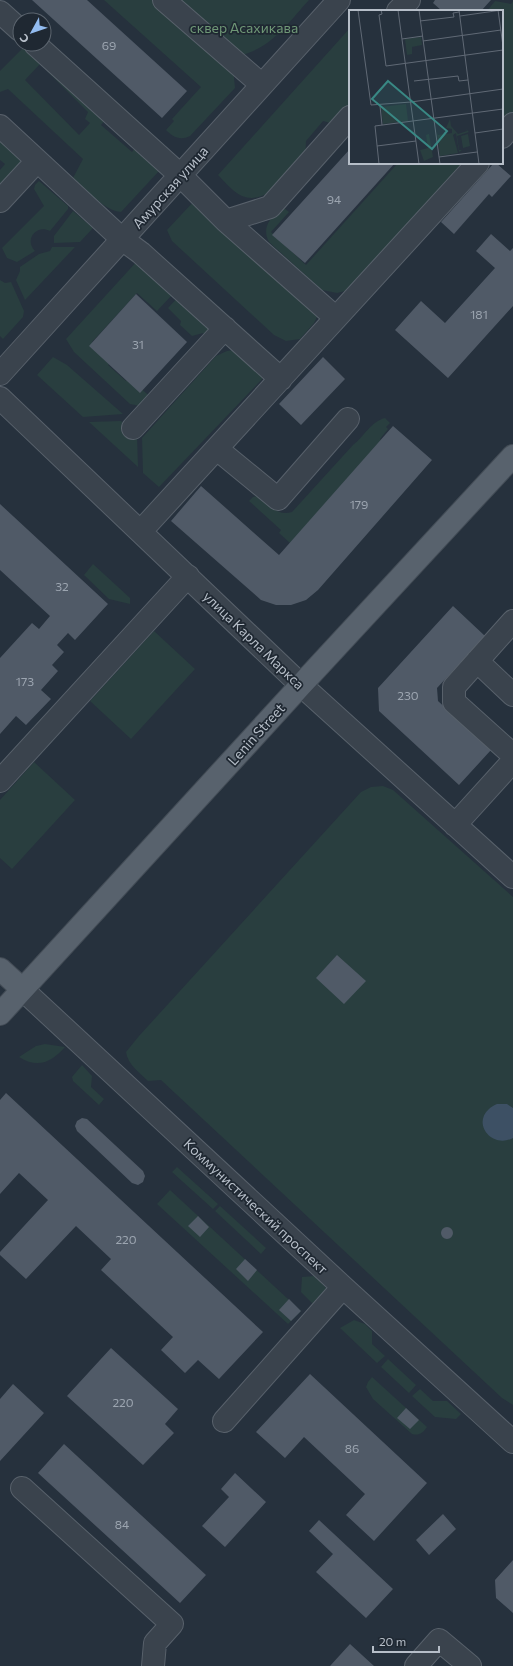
<svg xmlns="http://www.w3.org/2000/svg" width="513" height="1666" viewBox="0 0 513 1666" font-family="Commissioner,sans-serif">
	<rect width="100%" height="100%" fill="#26313d"/>
	<path fill="#293e3f" d="M104,0H158L233,67L235,88L190,136C180,141 173,137 166,130L174,121L172,119L201,87Z
		M173,0H309C288,23 270,50 237,56Z
		M495,1L511,4L513,1V115L502,127V11H487Z
		M350,28V111L338,125L323,121L306,141L305,162C289,175 266,206 242,196C233,192 225,182 218,175Z
		M28,46L44,65L42,66L40,64L25,80L79,135L90,123L85,119L88,112L47,71L49,67L106,119L101,125L132,152L135,148L159,171L121,212C105,211 85,189 73,178L83,159L8,89L0,92V71L22,49Z
		M0,133L21,157L20,163L0,188V170L5,164L0,160Z
		M398,163H468L349,290L337,293L322,290L269,242C261,227 271,218 281,207L284,208L289,212L271,232L306,265Z
		M39,181L68,206V209L50,231C36,224 24,240 35,251L17,262L7,258L2,248L44,206L34,189L35,185Z
		M196,199L318,315L314,323L300,339L286,341L274,335L172,241L167,230Z
		M73,211L93,228L80,242L54,243V236Z
		M52,247H75L25,300L16,280L20,271V267L39,254L50,251Z
		M139,259L173,294L157,311L137,293L92,342L112,361L108,365L126,381L129,378L154,400L140,406L130,404L74,352L66,339Z
		M0,280L5,283L11,282L24,311L23,317L3,339L0,336Z
		M181,294L209,329V338L203,333L192,336L180,325L181,321L168,308Z
		M234,350L267,374L159,487L143,473L142,438L216,356L227,351Z
		M53,357L67,365L123,414L83,417L37,375Z
		M385,418L390,423L386,427L388,429L380,439L382,441L290,543L279,533L281,530L249,501L253,497L257,496C269,503 276,517 292,512L353,445C365,436 370,422 385,418Z
		M121,421L137,436L138,467L89,422Z
		M93,564L130,598V604L109,599L84,575Z
		M154,631L195,669L131,739L90,701Z
		M34,762L75,800L12,869L0,858V800Z
		M383,786L393,790L513,897V1405L502,1398L161,1080L148,1081C139,1072 128,1065 126,1052L139,1036L361,792L371,787Z
		M45,1044L65,1047C52,1062 38,1069 19,1057L36,1046Z
		M82,1065L92,1076L91,1087L104,1099L99,1105L73,1081L72,1077Z
		M177,1167L218,1204L213,1209L172,1172Z
		M170,1190L301,1311L288,1324L157,1204Z
		M220,1206L266,1248L261,1254L215,1211Z
		M315,1276L326,1288L328,1292L317,1308L301,1292L302,1277Z
		M354,1320L365,1324L372,1331V1344L385,1356L377,1363L340,1328Z
		M388,1359L416,1385L409,1393L381,1367Z
		M372,1377L427,1427C423,1433 419,1436 412,1434L373,1399L366,1387L368,1382Z
		M420,1389L433,1401H447L461,1414L456,1419L435,1417L412,1396Z"/>
	<path fill="#3d5064" d="M497,1104H507L513,1108V1138C492,1149 472,1124 489,1109C491,1107 494,1105 497,1104Z"/>
	<path fill="#505a67" d="M32,0H87L187,91L162,118Z
		M435,0H491L481,11H442L433,3Z
		M350,149V163H395L305,263L272,235Z
		M494,163H496L511,176L492,197L489,194L454,234L441,222Z
		M491,234L510,251L513,248V306L448,378L395,330L421,301L445,323L495,268L476,251Z
		M136,294L187,342L140,393L89,346Z
		M323,357L345,379L301,425L279,404Z
		M393,426L432,460L318,590L306,600L291,605H276L261,600L171,521L201,486L279,555Z
		M0,504L108,604L75,640L68,633L57,645L64,652L52,665L58,671L41,690L51,699L26,725L16,716L0,734V658L32,623L39,629L50,616L0,570Z
		M453,606L485,636L437,688L438,701L491,750L459,785L379,711L378,688Z
		M337,955L366,981L344,1004L316,978Z
		M6,1093L263,1332L219,1379L198,1360L185,1373L161,1350L173,1337L101,1270L111,1259L76,1226L26,1279L0,1255V1252L48,1200L19,1173L0,1194V1100Z
		M82,1118L87,1119L143,1171L145,1176L143,1182L138,1185L132,1183L77,1131L75,1126L77,1121Z
		M198,1216L209,1227L200,1237L188,1226Z
		M441 1233a6 6 0 1 1 12 0a6 6 0 1 1-12 0Z
		M245,1259L257,1270L248,1281L236,1269Z
		M289,1299L301,1311L291,1321L279,1310Z
		M111,1348L178,1409L165,1424L174,1433L143,1465L67,1396Z
		M310,1374L427,1483L374,1541L346,1515L365,1494L304,1437L285,1458L256,1432Z
		M13,1384L44,1413L0,1461V1399Z
		M406,1408L419,1420L410,1429L397,1418Z
		M64,1444L206,1575L180,1603L38,1473Z
		M235,1473L266,1502L225,1547L202,1526L229,1497L221,1489Z
		M443,1514L456,1529L429,1555L416,1540Z
		M319,1520L393,1589L366,1618L316,1572L333,1554L309,1531Z
		M513,1560V1613L496,1598L495,1580Z
		M350,1644L374,1666H330Z"/>
	<g fill="none" stroke-linecap="round" stroke-linejoin="round">
		<defs>
			<path id="minor" d="M164,0L262,85
				M398,11L409,0
				M0,12L20,30
				M35,44L180,175L226,221L270,207L350,117
				M0,126L122,239L141,253L281,379
				M502,137L513,124
				M0,201L37,161
				M226,221L336,318
				M0,374L339,0
				M0,398L301,685L513,877
				M133,428L225,328
				M217,449L278,499L348,419
				M141,531L478,163
				M513,621L454,687V702L513,755
				M477,661L513,695
				M0,781L188,576
				M455,825L513,761
				M22,989L343,1287L513,1442
				M224,1421L343,1287
				M22,1488L172,1624L155,1643L153,1666
				M416,1666L439,1640L470,1666"/>
			<path id="major" d="M0,969L22,989
				M0,1014L301,685L513,456"/>
		</defs>
		<use href="#minor" stroke="#58616b" stroke-width="24"/>
		<use href="#major" stroke="#434c56" stroke-width="24"/>
		<use href="#minor" stroke="#3a434d" stroke-width="22"/>
		<use href="#major" stroke="#58626d" stroke-width="22"/>
	</g>
	<g text-anchor="middle" dominant-baseline="central" stroke-width="3.5" stroke-linejoin="round" paint-order="stroke">
		<g font-size="12" fill="#9ca5b0">
			<text x="109" y="45">69</text>
			<text x="334" y="199">94</text>
			<text x="479" y="314">181</text>
			<text x="138" y="344">31</text>
			<text x="359" y="504">179</text>
			<text x="62" y="586">32</text>
			<text x="25" y="681">173</text>
			<text x="408" y="695">230</text>
			<text x="126" y="1239">220</text>
			<text x="123" y="1402">220</text>
			<text x="352" y="1448">86</text>
			<text x="122" y="1524">84</text>
		</g>
		<g font-size="14" fill="#6f9776" stroke="#1f2832">
			<text x="244" y="27">сквер Асахикава</text>
		</g>
		<g font-size="14" fill="#b6bec8" stroke="#1f2832">
			<text transform="translate(170 187) rotate(-48)">Амурская улица</text>
			<text transform="translate(254 640) rotate(44)">улица Карла Маркса</text>
			<text transform="translate(256 734) rotate(-48)">Lenin Street</text>
			<text transform="translate(256 1206) rotate(43)">Коммунистический проспект</text>
		</g>
	</g>
	<g transform="translate(349 10)">
		<rect width="154" height="154" fill="#26313d"/>
		<path d="M72,27L73,35L63,37V44L58,45L56,29ZM57,94L59,111L34,114L32,97ZM101,109L102,116L109,124L118,121L117,119L120,122L108,126L110,140H113L110,142L107,123L104,125L109,143L91,146L88,123L89,125L103,123V119L97,118ZM82,123L80,124L84,147L75,151L71,140L79,138L77,125ZM119,124L121,136L114,138L112,126Z" fill="#293e3f"/>
		<path fill="none" stroke="#606975" stroke-width="1" d="M9,0L22,95L62,92M32,0L33,4L30,5L37,56L154,40M49,0L70,154M70,0L91,154M110,0L130,154M149,0L154,36M111,6L153,0M71,11L105,7L104,3L110,2M53,29L74,26M74,31L152,20M65,71L109,66L110,71L119,70M62,92L154,79M31,96L33,115M126,123L154,119M28,136L67,131M90,147L128,142M30,154L26,116L154,99"/>
		<path fill="#398884" fill-opacity="0.15" stroke="#398884" stroke-width="2" d="M39,71L98,121L83,139L23,89Z"/>
		<rect width="154" height="154" fill="none" stroke="#b6bec8" stroke-width="2"/>
	</g>
	<g transform="translate(32 32) rotate(230)"><circle r="19" fill="#1f2832" stroke="#5b646e"/>
	<path d="M0-3L7 15L0 10L-7 15Z" fill="#93bcf0"/>
	<text y="-6" font-size="11" font-weight="bold" text-anchor="middle" fill="#b6bec8">С</text>
	</g>
	<path d="M373 1646v6h66v-6" fill="none" stroke="#b6bec8" stroke-width="2"/>
	<text x="379" y="1646" font-size="12" fill="#b6bec8" stroke="#1f2832" stroke-width="3" paint-order="stroke">20 m</text>
</svg>
